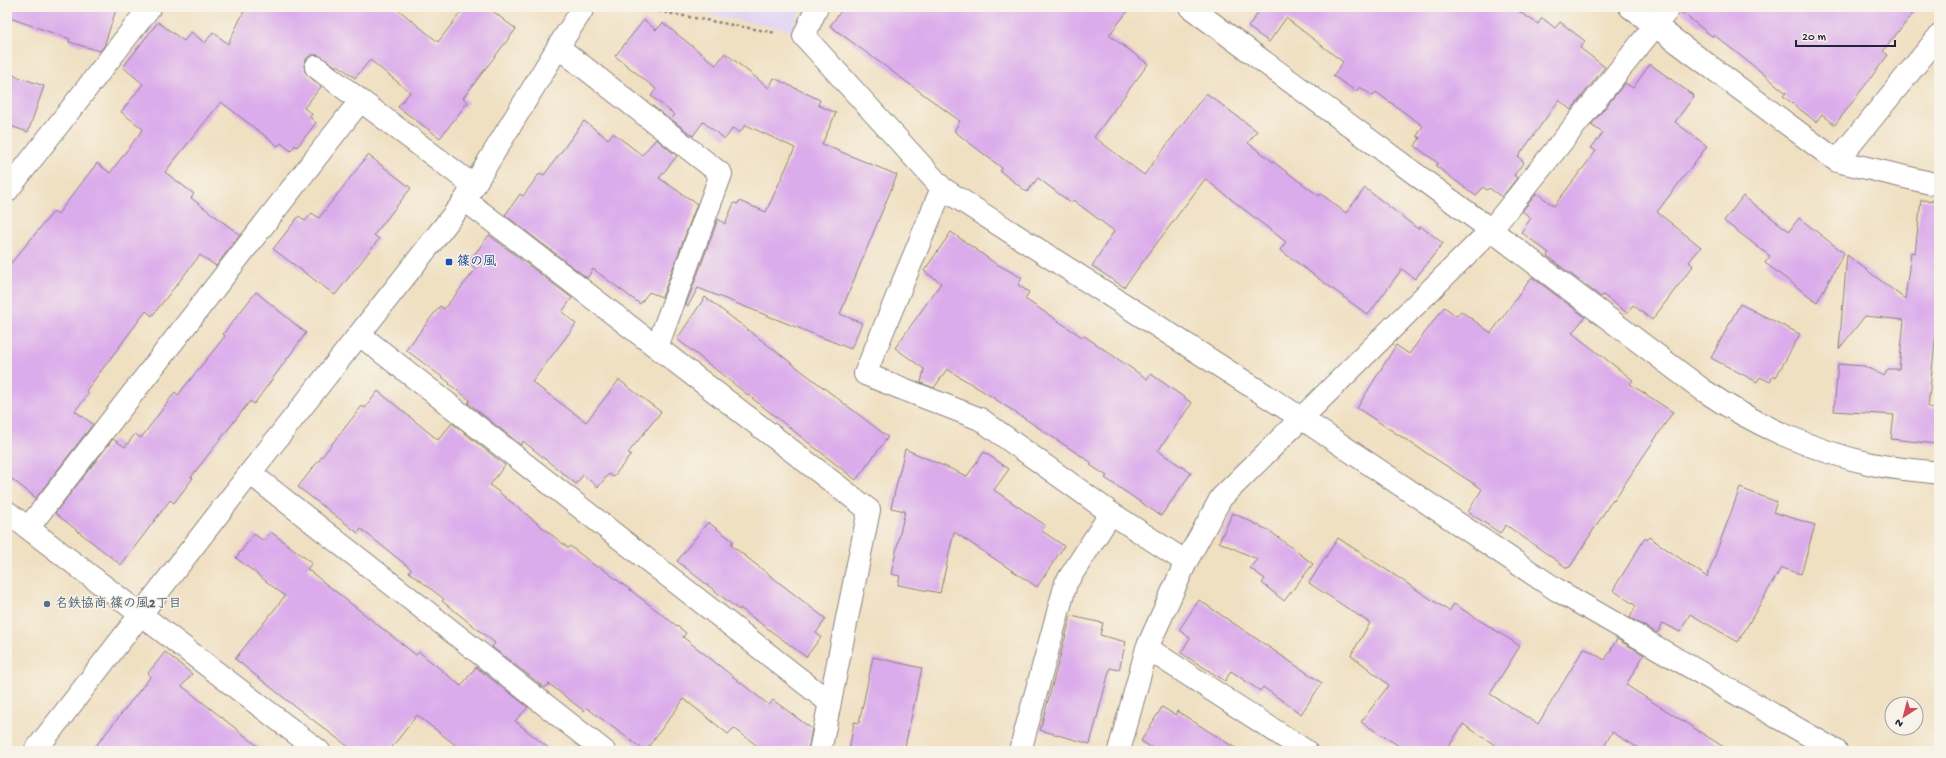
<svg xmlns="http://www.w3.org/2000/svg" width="1946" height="758" viewBox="0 0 1946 758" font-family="'Gochi Hand','Klee One',sans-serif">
	<rect width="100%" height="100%" fill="#f7f3e8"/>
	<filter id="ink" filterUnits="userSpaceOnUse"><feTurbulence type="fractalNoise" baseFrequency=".025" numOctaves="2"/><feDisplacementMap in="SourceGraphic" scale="8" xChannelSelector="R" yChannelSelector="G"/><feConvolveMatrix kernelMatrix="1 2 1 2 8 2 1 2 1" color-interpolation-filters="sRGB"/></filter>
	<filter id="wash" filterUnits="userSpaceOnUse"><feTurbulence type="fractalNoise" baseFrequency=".012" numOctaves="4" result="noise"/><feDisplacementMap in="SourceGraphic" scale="16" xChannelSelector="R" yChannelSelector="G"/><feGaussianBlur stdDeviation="0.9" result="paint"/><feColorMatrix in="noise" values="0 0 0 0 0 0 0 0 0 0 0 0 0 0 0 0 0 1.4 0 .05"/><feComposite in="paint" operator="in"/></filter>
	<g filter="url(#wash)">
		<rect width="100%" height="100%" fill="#f0e0c2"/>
		<path fill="#e1d4f4" d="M667,7H801L791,30Z"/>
		<g id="blocks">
			<path fill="#dbaceb" d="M7,7H117L104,46L100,51L69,42L70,39L7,17Z
				M246,7H395L438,42L465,7H487L516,29L463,98L468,102L440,138L398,107L410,92L370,60L355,78L338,65L337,67L318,55H311L306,59L304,65L305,72L321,87L304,108L312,114L310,117L316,123L297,147L295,145L291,151L281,143L278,146L221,102L165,172L194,194L191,198L240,235L216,266L200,255L152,316L146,311L86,391L89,393L75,411L93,424L36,498L7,475V268L54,211L58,214L97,163L110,173L143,129L121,112L143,84L123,67L158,22L184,41L191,32L205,43L213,32L228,44Z
				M844,7H1131L1109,35L1148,64L1094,137L1144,175L1206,93L1257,131L1248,143L1319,196L1321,194L1346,213L1365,188L1418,229L1420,226L1443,243L1415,279L1402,269L1368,315L1280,250L1286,242L1205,179L1124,287L1092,266L1114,231L1073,200L1071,203L1038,178L1027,192L1000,171L1002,168L954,131L960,121L830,26Z
				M1262,7H1512L1538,24L1542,18L1555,28L1560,22L1585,41L1580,48L1605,67L1571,110L1559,100L1518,157L1524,162L1514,175L1517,178L1502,197L1489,188L1487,190L1483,187L1476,196L1436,166L1438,163L1415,146L1420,138L1417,136L1423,126L1376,92L1373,96L1360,87L1356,91L1333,76L1343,62L1286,18L1269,42L1248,27Z
				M1682,7H1918L1883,51L1888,55L1835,125L1822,114L1816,122L1783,96L1786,93L1760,71L1714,35L1712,36L1681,12Z
				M644,20L656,30L663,23L716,65L725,53L769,88L774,78L820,100L818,105L836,113L822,144L897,175L840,314L862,323L851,349L698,288L688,306L686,305L718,219L725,224L734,203L738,204L739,201L766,212L795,148L746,125L739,133L733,128L725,139L703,122L693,136L671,119L675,115L651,96L656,89L615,56Z
				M1650,64L1694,96L1675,122L1707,146L1657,212L1701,247L1689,262L1693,266L1652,320L1633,305L1627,313L1603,295L1601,297L1547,256L1549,253L1521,232L1531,218L1522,211L1537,193L1554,206L1596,151L1591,148L1603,133L1591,125L1625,83L1633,88Z
				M7,73L44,86L28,132L7,125Z
				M584,121L608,139L613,133L642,155L656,139L677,156L659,178L697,204L662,297L649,292L640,304L593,269L587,278L505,215L520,194L523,196L540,173L544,175Z
				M368,155L411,188L374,235L379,239L335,295L273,249L299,216L305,221L312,213L319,218Z
				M1743,196L1789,231L1799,218L1844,253L1817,302L1765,263L1770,256L1724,221Z
				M1921,200L1939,201V324H1937L1928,407L1939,409L1937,444L1891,439L1894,415L1834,411L1838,364L1864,366L1884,376L1888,369H1899L1904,320L1865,316L1839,349L1847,255L1905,299L1911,252L1915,253Z
				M951,232L995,263L1022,278L1018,285L1029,292L1025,299L1082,337L1083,335L1147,379L1151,374L1192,403L1158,451L1191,473L1161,516L1105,478L1107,476L1090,465L1092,463L989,395L947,369L934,388L921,383L924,369L895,348L941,283L924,271Z
				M489,235L572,298L562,312L576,324L532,382L586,422L619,380L661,412L628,453L631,455L613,477L609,474L598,487L583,475L576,484L523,441L521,445L468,403L470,400L449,384L450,383L406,350L440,306L444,309L476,269L468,263Z
				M1532,277L1585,317L1572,333L1633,380L1630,384L1673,412L1614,500L1613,499L1570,567L1567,568L1506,525L1500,533L1468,512L1482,489L1357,408L1396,345L1409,354L1444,307L1457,316L1461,311L1491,333Z
				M256,292L306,333L254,404L250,401L191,477L193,478L174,503L170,500L121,565L55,513L113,439L125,447L135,434L141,438L175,392L178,395L225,336L223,334Z
				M705,297L888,437L856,480L677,339Z
				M1740,304L1800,334L1776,377L1773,376L1770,382L1760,377L1757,382L1711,358Z
				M378,391L438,440L452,423L505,465L490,485L568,548L570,546L598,568L599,566L686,633L683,637L769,705L773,700L812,729L808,751H764L734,728L728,734L684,699L645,751L587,708L584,711L549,684L545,688L492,647L495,643L442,601L444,599L409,572L411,569L361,529L358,533L298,487L362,406L365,408Z
				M905,449L967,476L984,452L1009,469L994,490L1045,525L1042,531L1064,546L1037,587L954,532L940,593L898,585L900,576L891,574L905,511L891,508Z
				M1740,488L1777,502L1773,512L1815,525L1801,574L1781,568L1738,642L1690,614L1680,632L1663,623L1657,633L1630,618L1636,606L1613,590L1645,538L1647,540L1649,537L1707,577Z
				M1233,513L1270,531L1313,564L1284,601L1262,583L1265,579L1250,568L1257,559L1219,542Z
				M708,522L733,541L731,545L826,619L816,633L821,637L806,657L740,608L739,610L677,561Z
				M271,532L312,563L307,569L416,655L419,652L461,686L476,667L528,707L515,721L552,751H463L417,715L389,751H354L288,701L235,659L285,596L236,558L254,534L264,541Z
				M1338,538L1449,611L1454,604L1520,646L1490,694L1538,724L1584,648L1605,660L1617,639L1644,655L1626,685L1730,751H1643L1612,732L1602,751H1504L1463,724L1446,751H1407L1361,722L1389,685L1351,655L1370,623L1309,583Z
				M1199,600L1322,683L1301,714L1263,687L1260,691L1231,671L1225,681L1181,653L1190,638L1179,630Z
				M1071,616L1103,623L1100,635L1126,642L1119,670L1110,668L1090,744L1040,730Z
				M165,652L192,674L182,686L264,751H92L151,676L148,673Z
				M873,657L922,668L904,751H849L854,722L859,723Z
				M1162,707L1175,715L1177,711L1240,751H1157L1141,741Z"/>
		</g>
	</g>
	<g filter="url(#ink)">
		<use href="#blocks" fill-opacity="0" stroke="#89817e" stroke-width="1"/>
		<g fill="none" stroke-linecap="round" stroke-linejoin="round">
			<defs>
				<path id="minor" d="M817,7L804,36L942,188L1301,418L1557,590L1836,751
					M1190,7L1491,230L1703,390C1753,424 1813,451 1872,464C1894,469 1917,470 1939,473
					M1630,7L1837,161L1939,185
					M558,47L721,174L657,347
					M316,67L474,186
					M1837,161L1939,36
					M942,188L865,374L980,419L1111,513L1186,562
					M7,191L150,7
					M465,200L869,510L820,751
					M360,335L829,702
					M250,473L604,751
					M7,512L319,751
					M28,528L360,101
					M1147,648L1306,751
					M1020,751L1066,583L1111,513
					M1119,751L1147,648L1186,562L1221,498L1491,230L1670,7"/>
				<path id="tertiary" d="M35,751L250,473L465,200L558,47L584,7"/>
			</defs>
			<use href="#minor" stroke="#89817e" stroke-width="24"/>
			<use href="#tertiary" stroke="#89817e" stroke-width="24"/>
			<path stroke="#89817e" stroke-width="2.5" stroke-dasharray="3 3" stroke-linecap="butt" d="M635,7L776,33"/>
			<use href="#minor" stroke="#fff" stroke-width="22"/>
			<use href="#tertiary" stroke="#fff" stroke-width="22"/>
		</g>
	</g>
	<rect fill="#1a4fb4" stroke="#f7f3e8" stroke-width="1.5" x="445" y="258" width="8" height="8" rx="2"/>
	<circle fill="#5c6f8a" stroke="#f7f3e8" stroke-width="1.5" cx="47" cy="604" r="4"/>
	<g text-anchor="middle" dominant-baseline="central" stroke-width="3" stroke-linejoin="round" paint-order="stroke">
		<g font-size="13" font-weight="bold" fill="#164399" stroke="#f7f3e8" text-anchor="start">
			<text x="457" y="262">篠の風</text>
		</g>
		<g font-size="13" font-weight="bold" fill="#4e5e75" stroke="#f7f3e8" text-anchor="start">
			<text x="55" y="604">名鉄協商 篠の風2丁目</text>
		</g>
	</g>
	<rect width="1946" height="758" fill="none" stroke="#f7f3e8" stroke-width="24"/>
	<g transform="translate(1904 716) rotate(216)"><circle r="19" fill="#f7f3e8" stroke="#a29fa3"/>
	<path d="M0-3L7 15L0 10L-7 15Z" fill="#d1495b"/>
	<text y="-6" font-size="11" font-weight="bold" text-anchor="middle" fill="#22223b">N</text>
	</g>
	<path d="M1796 40v6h99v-6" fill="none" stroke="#22223b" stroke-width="2"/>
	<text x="1802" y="40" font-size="12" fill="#22223b" stroke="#f7f3e8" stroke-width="3" paint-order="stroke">20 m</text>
</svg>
